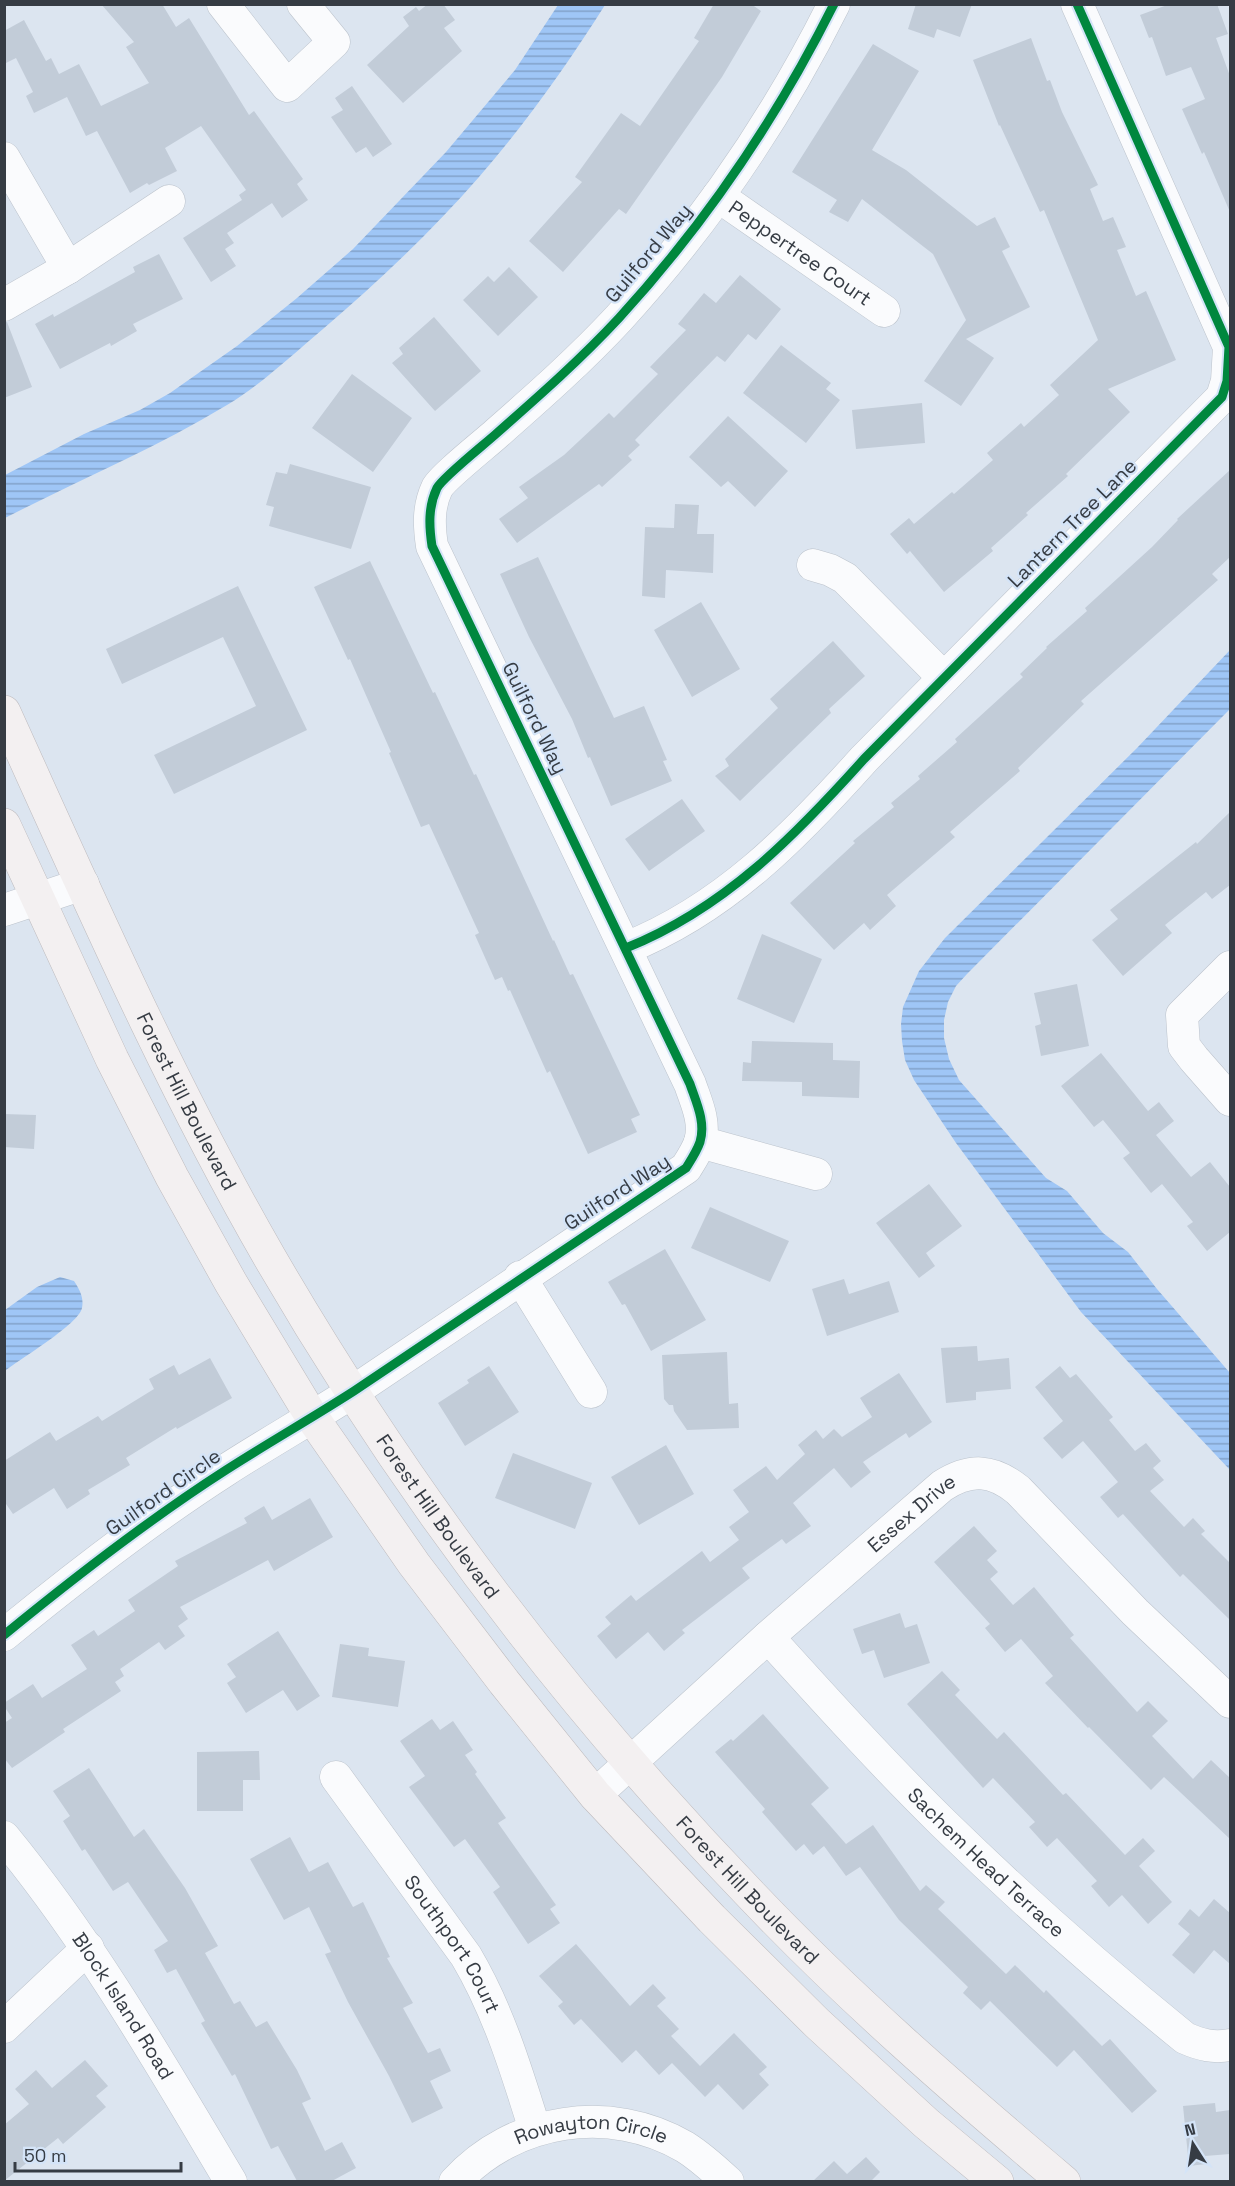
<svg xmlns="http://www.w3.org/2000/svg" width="1235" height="2186" viewBox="0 0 1235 2186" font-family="'Space Grotesk',sans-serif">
	<defs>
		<pattern id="water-rules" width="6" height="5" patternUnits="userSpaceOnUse" patternTransform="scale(1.5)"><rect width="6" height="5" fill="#9fc6f6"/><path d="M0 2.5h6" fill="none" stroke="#82a2c9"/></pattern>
	</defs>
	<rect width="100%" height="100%" fill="#dce5f0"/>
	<path fill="url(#water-rules)" d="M558,5H605C567,65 526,123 479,177C432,231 378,282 323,329C292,355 262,384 227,405C156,448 79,480 5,518V475L84,434L140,410L170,393L237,346L297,298L353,249L446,152L515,70Z
		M1230,650V709L967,974L956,986L948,1002L944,1020V1038L949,1059L959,1080L1046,1178L1067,1191L1103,1233L1128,1252L1157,1289L1230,1373V1470L1081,1312L956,1143L914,1080L905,1060L902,1041L901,1024L903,1007L919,971L945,938L1137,748Z
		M60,1277L74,1281C80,1290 84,1298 82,1308C79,1324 20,1359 5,1371V1310L37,1287Z"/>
	<path fill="#c2ccd8" d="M101,4H162L176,27L189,18L249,115L254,111L303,179L297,184L308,200L282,218L272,203L227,233L234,243L225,249L236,266L211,282L183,238L242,200L239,195L246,190L201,126L165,148L177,171L149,185L147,183L130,193L97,131L86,136L67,97L34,113L26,96L33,92L16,58L4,64V31L24,20L46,61L51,58L59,74L79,64L101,106L149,83L126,47L134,42Z
		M428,4H443L455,20L444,28L462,51L403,103L367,65L409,26L403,17L416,7L419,11Z
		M714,4H751L761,11L722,77L626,214L619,209L563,272L529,241L582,182L575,177L621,113L640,126L699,41L694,38Z
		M916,4H972L960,37L937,29L934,38L908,29Z
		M1170,4H1217L1228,34L1216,38L1230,76V212L1204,152L1202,154L1182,109L1205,99L1191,67L1166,76L1152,37L1149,38L1140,15Z
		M1031,38L1047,81L1050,80L1062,112L1098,185L1090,189L1103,221L1113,217L1126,247L1117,250L1136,296L1146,291L1176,360L1108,389L1130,412L1066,474L1068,476L1026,513L1028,515L991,548L993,551L944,592L910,551L907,554L890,534L909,518L914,524L952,492L954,494L993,460L987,453L1021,423L1024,427L1059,395L1050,385L1098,340L1044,210L1040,212L1000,125L999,126L973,60Z
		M873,44L919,71L872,150L906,170L977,226L995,217L1010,247L1002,251L1030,307L966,339L994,358L961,406L924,381L966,320L933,254L862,199L848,222L829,212L837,200L792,172Z
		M352,86L392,144L373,157L366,147L356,153L331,117L343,110L335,98Z
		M159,254L183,299L133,324L137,331L111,346L110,343L60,369L35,324L53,314L54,317L135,272L133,267Z
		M509,267L538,297L498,336L463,300L488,276L494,282Z
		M740,275L781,309L756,340L748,334L725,362L717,356L635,440L640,445L628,456L632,460L602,487L599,484L517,543L499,519L528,498L519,487L564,455L609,413L614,418L658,374L650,367L686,330L678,324L704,293L716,303Z
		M434,317L481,371L435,411L392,363L403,354L399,348Z
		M7,322L32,387L4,398V323Z
		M781,345L831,383L826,389L840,400L806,443L743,393Z
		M352,374L412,418L373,472L312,428Z
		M922,403L925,443L856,449L852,410Z
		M728,416L788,471L755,507L728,481L721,487L689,457Z
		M290,464L371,487L351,549L269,526L274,507L266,505L276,472L287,474Z
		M1230,470V557L1212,574L1218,580L1081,701L1084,704L1018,768L1020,771L950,832L955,837L887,895L896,906L870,930L864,923L834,950L790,903L855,843L853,841L894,807L891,803L920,779L918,776L957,742L955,739L1023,677L1020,674L1047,648L1046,647L1087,611L1085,608L1152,547L1178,520L1177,519Z
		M675,504L699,505L697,534H714L713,573L666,570L665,598L642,596L645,527L674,528Z
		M538,557L614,718L644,706L667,760L663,761L672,781L611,806L590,757L588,758L572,719L529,637L500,574Z
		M370,561L433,693L435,692L474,775L476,774L553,941L554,940L570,975L573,974L640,1115L631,1119L637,1132L588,1154L550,1071L547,1073L510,990L508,991L502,977L495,980L475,935L479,933L429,824L421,827L389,753L391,752L350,659L348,660L314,587Z
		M238,586L307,730L174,794L154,755L256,706L223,637L122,684L106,649Z
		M701,602L740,669L692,697L654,630Z
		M833,641L865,676L829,709L831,713L740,801L715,776L729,766L725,759L778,708L770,699Z
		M682,799L705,831L649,871L625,839Z
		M1230,812V885L1212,899L1206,892L1165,925L1172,933L1123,976L1092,940L1118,919L1110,910L1196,842L1197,844Z
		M762,934L822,959L794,1023L737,999Z
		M1077,984L1089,1046L1041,1056L1035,1026L1041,1024L1034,993Z
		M752,1041L833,1043V1060L860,1061L859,1098L802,1096V1082L742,1081L743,1062L751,1063Z
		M1101,1053L1148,1111L1159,1102L1174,1121L1156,1135L1191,1177L1210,1162L1230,1187V1232L1207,1251L1187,1226L1193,1222L1162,1184L1151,1193L1123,1158L1130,1153L1103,1120L1094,1127L1061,1086Z
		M4,1114L36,1115L34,1149L4,1147Z
		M929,1184L962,1226L926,1253L935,1266L919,1278L876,1223Z
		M710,1207L789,1241L770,1282L691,1248Z
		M665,1249L706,1320L651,1351L625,1304L622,1305L608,1282Z
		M844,1279L849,1294L889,1281L899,1312L827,1336L812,1289Z
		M977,1346L978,1361L1009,1358L1011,1389L976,1392V1400L946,1403L941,1348Z
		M727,1352L729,1404L738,1403L739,1428L687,1430L674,1411L673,1405H669L664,1399L662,1355Z
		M210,1358L232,1398L177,1429L176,1427L126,1458L130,1465L88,1490L90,1494L67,1509L54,1488L13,1514L4,1501V1461L50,1432L56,1441L98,1416L102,1421L154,1389L149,1379L174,1365L179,1375Z
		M489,1366L519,1412L465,1446L438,1403L469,1383L467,1380Z
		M1060,1366L1070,1378L1076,1374L1113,1417L1109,1420L1135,1451L1146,1443L1161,1461L1153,1468L1164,1480L1150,1491L1184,1527L1193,1518L1205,1531L1201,1534L1230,1563V1620L1183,1574L1180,1577L1123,1514L1118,1518L1100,1497L1118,1482L1083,1441L1062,1459L1043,1438L1063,1421L1035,1387Z
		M899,1373L932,1422L909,1438L906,1433L863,1462L871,1472L851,1488L834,1468L793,1503L811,1526L786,1544L782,1539L742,1568L750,1578L682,1630L685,1633L664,1651L648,1632L616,1659L597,1636L611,1624L605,1617L631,1595L636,1601L702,1551L710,1562L739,1540L729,1527L749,1512L733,1490L766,1466L777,1480L805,1454L798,1445L816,1430L823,1439L834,1429L842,1437L872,1417L860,1398Z
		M666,1445L694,1494L639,1525L611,1477Z
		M513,1453L592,1483L575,1529L495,1498Z
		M310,1498L333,1537L274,1571L268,1560L180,1607L188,1619L178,1626L185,1636L165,1650L159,1642L120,1669L124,1676L115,1682L121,1691L63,1729L65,1732L12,1768L4,1758V1723L12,1718L4,1706V1703L33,1684L42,1698L87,1669L71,1645L94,1630L98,1636L135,1611L128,1600L178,1566L175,1561L247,1523L244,1518L264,1506L272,1520Z
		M974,1526L997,1551L987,1560L998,1572L990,1579L1013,1605L1034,1587L1074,1635L1070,1638L1137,1712L1148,1701L1168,1721L1152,1736L1193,1779L1211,1760L1230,1778V1839L1164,1777L1151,1790L1089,1727L1088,1728L1045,1683L1053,1676L1021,1639L1005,1652L985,1628L990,1624L934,1562Z
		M900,1613L905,1628L917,1624L930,1663L884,1678L874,1650L862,1654L853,1629Z
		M278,1631L320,1696L297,1711L283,1690L246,1713L227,1683L236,1677L227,1664Z
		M340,1644L369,1648L368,1656L405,1661L398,1707L332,1697Z
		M942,1671L960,1690L955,1695L997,1739L1004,1732L1063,1795L1066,1793L1125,1855L1143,1838L1155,1851L1139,1866L1172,1902L1148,1924L1122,1895L1109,1907L1091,1886L1097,1881L1057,1838L1047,1847L1029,1827L1035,1822L993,1778L983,1788L907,1704Z
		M763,1714L829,1788L811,1804L846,1844L873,1825L920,1891L926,1885L945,1902L938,1909L1006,1974L1015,1965L1044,1993L1046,1990L1102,2046L1110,2039L1157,2091L1132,2113L1074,2050L1057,2067L990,2001L981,2010L963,1993L968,1987L899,1920L860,1867L846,1876L824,1846L813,1855L804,1844L796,1851L762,1812L765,1809L715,1752L731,1739L733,1741Z
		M432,1719L440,1730L453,1721L473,1750L465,1755L477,1772L475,1774L506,1818L498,1823L556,1905L550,1909L560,1923L528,1944L493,1892L500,1887L465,1839L454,1847L409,1787L425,1776L400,1741Z
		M259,1751L260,1780H243V1811H197V1752Z
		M89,1768L134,1837L144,1829L185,1888L218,1946L205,1953L234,2004L240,2001L256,2027L267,2021L297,2070L311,2099L302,2103L325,2151L342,2142L356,2168L332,2181H297L278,2146L271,2149L235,2074L232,2076L201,2023L205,2021L176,1969L167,1973L154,1950L168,1941L128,1882L113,1891L85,1849L82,1851L63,1821L70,1816L53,1791Z
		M290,1837L309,1872L328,1862L353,1907L363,1902L390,1957L387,1958L413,2003L403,2008L428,2053L440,2048L451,2071L430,2081L443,2108L412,2123L389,2076L348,2002L325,1954L331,1952L309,1907L284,1920L250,1859Z
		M1214,1899L1230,1913V1964L1214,1950L1194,1974L1172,1955L1190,1934L1178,1924L1190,1909L1199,1917Z
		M576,1944L630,2006L653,1984L666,1998L657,2006L679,2029L671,2036L700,2066L734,2033L767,2067L759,2074L769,2085L743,2110L718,2084L705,2097L672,2063L659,2075L636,2050L622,2063L581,2019L574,2025L558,2006L563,2002L539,1976Z
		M85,2060L108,2086L96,2096L106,2107L63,2144L58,2138L4,2181V2125L29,2104L15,2089L36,2070L52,2088Z
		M1215,2103L1216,2112L1230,2110V2154L1205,2156L1206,2164L1189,2166L1183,2106Z
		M866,2157L880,2172L871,2181H813L834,2161L847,2174Z"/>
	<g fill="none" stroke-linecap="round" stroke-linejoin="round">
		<defs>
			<g id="minor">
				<path d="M223,4L287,86L334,42L303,4"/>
				<path d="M4,158L68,268"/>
				<path id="s1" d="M718,196L884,311"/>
				<path d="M4,305L68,268L169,201"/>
				<path d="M813,565L830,570L845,578L944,678"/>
				<path d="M4,910L83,884"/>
				<path d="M626,948C724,909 795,836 864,759L1222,397L1227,381L1229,347L1077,4"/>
				<path d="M1230,967L1182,1015L1184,1046L1194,1059L1230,1100"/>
				<path d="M700,1142L816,1174"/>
				<path d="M520,1277L591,1392"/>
				<path d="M4,1635C76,1576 148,1520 226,1470C268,1443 312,1418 354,1391C465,1317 575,1242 686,1168C691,1160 697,1151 700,1142C706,1122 696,1102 690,1084L432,546C429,526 428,507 437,488C443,477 485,444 497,433C539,396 581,359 619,318C705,224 777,118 834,4"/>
				<path id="s2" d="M768,1637C825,1700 882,1763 943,1823C1020,1898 1101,1970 1185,2038C1201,2045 1213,2048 1230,2045"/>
				<path id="s3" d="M336,1777L466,1956C498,2010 516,2069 535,2130"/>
				<path id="s4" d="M595,1795L768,1637L942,1486C970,1468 992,1469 1018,1490L1135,1612L1230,1702"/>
				<path id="s5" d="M4,1837C92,1944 160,2063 231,2182"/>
				<path d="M4,2027L88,1948"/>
				<path id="s6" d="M455,2182C513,2118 611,2103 685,2147C701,2157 714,2169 728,2182"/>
			</g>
			<g id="major">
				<path id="s7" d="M4,712C88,897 169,1083 270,1258C404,1489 567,1704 752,1896C849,1998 956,2091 1064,2182"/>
				<path d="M4,825L112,1059L172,1177L231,1283L312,1417L414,1564L504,1682L595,1795L712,1919L817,2023L926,2123L997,2182"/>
			</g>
		</defs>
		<use href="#minor" stroke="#bcc3cc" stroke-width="33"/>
		<use href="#major" stroke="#bebbbe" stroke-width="34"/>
		<use href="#minor" stroke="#fafbfd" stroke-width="32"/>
		<use href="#major" stroke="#f3f0f1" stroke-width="33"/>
		<defs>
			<path id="cycleway" d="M626,948C724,909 795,836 864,759L1222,397L1227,381L1229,347L1077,4
				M4,1635C76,1576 148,1520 226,1470C268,1443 312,1418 354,1391C465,1317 575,1242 686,1168C691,1160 697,1151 700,1142C706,1122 696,1102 690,1084L432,546C429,526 428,507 437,488C443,477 485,444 497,433C539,396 581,359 619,318C705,224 777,118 834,4"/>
		</defs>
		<use href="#cycleway" stroke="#d4e4f8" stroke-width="13"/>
		<use href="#cycleway" stroke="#00873e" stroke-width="9"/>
	</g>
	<g text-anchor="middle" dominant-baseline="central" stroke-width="4.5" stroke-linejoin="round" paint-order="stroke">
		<g font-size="20" fill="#363c44" stroke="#d4e4f8">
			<text transform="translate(648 253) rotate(-50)">Guilford Way</text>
			<text stroke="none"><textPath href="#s1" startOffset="100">Peppertree Court</textPath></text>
			<text transform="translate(1072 523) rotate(-45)">Lantern Tree Lane</text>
			<text transform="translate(535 718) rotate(64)">Guilford Way</text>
			<text stroke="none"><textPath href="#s7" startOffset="430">Forest Hill Boulevard</textPath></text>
			<text transform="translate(617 1192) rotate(-33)">Guilford Way</text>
			<text transform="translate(163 1492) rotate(-35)">Guilford Circle</text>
			<text stroke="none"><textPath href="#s4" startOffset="424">Essex Drive</textPath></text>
			<text stroke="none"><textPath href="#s7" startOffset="916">Forest Hill Boulevard</textPath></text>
			<text stroke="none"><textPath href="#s2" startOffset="314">Sachem Head Terrace</textPath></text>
			<text stroke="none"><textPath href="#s7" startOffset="1402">Forest Hill Boulevard</textPath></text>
			<text stroke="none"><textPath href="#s3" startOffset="204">Southport Court</textPath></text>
			<text stroke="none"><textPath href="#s5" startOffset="207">Block Island Road</textPath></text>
			<text stroke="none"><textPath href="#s6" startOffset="153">Rowayton Circle</textPath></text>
		</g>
	</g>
	<rect width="1235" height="2186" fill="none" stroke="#363c44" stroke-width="12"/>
	<g transform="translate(1193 2144) rotate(348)" stroke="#d4e4f8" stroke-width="4.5" paint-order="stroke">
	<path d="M0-4.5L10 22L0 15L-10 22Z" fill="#363c44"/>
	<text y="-9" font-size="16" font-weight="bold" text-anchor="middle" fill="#363c44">N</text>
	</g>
	<path d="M15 2162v9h166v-9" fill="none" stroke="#363c44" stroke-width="3"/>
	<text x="24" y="2162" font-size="18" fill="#363c44" stroke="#d4e4f8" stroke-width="4.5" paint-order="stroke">50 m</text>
</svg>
